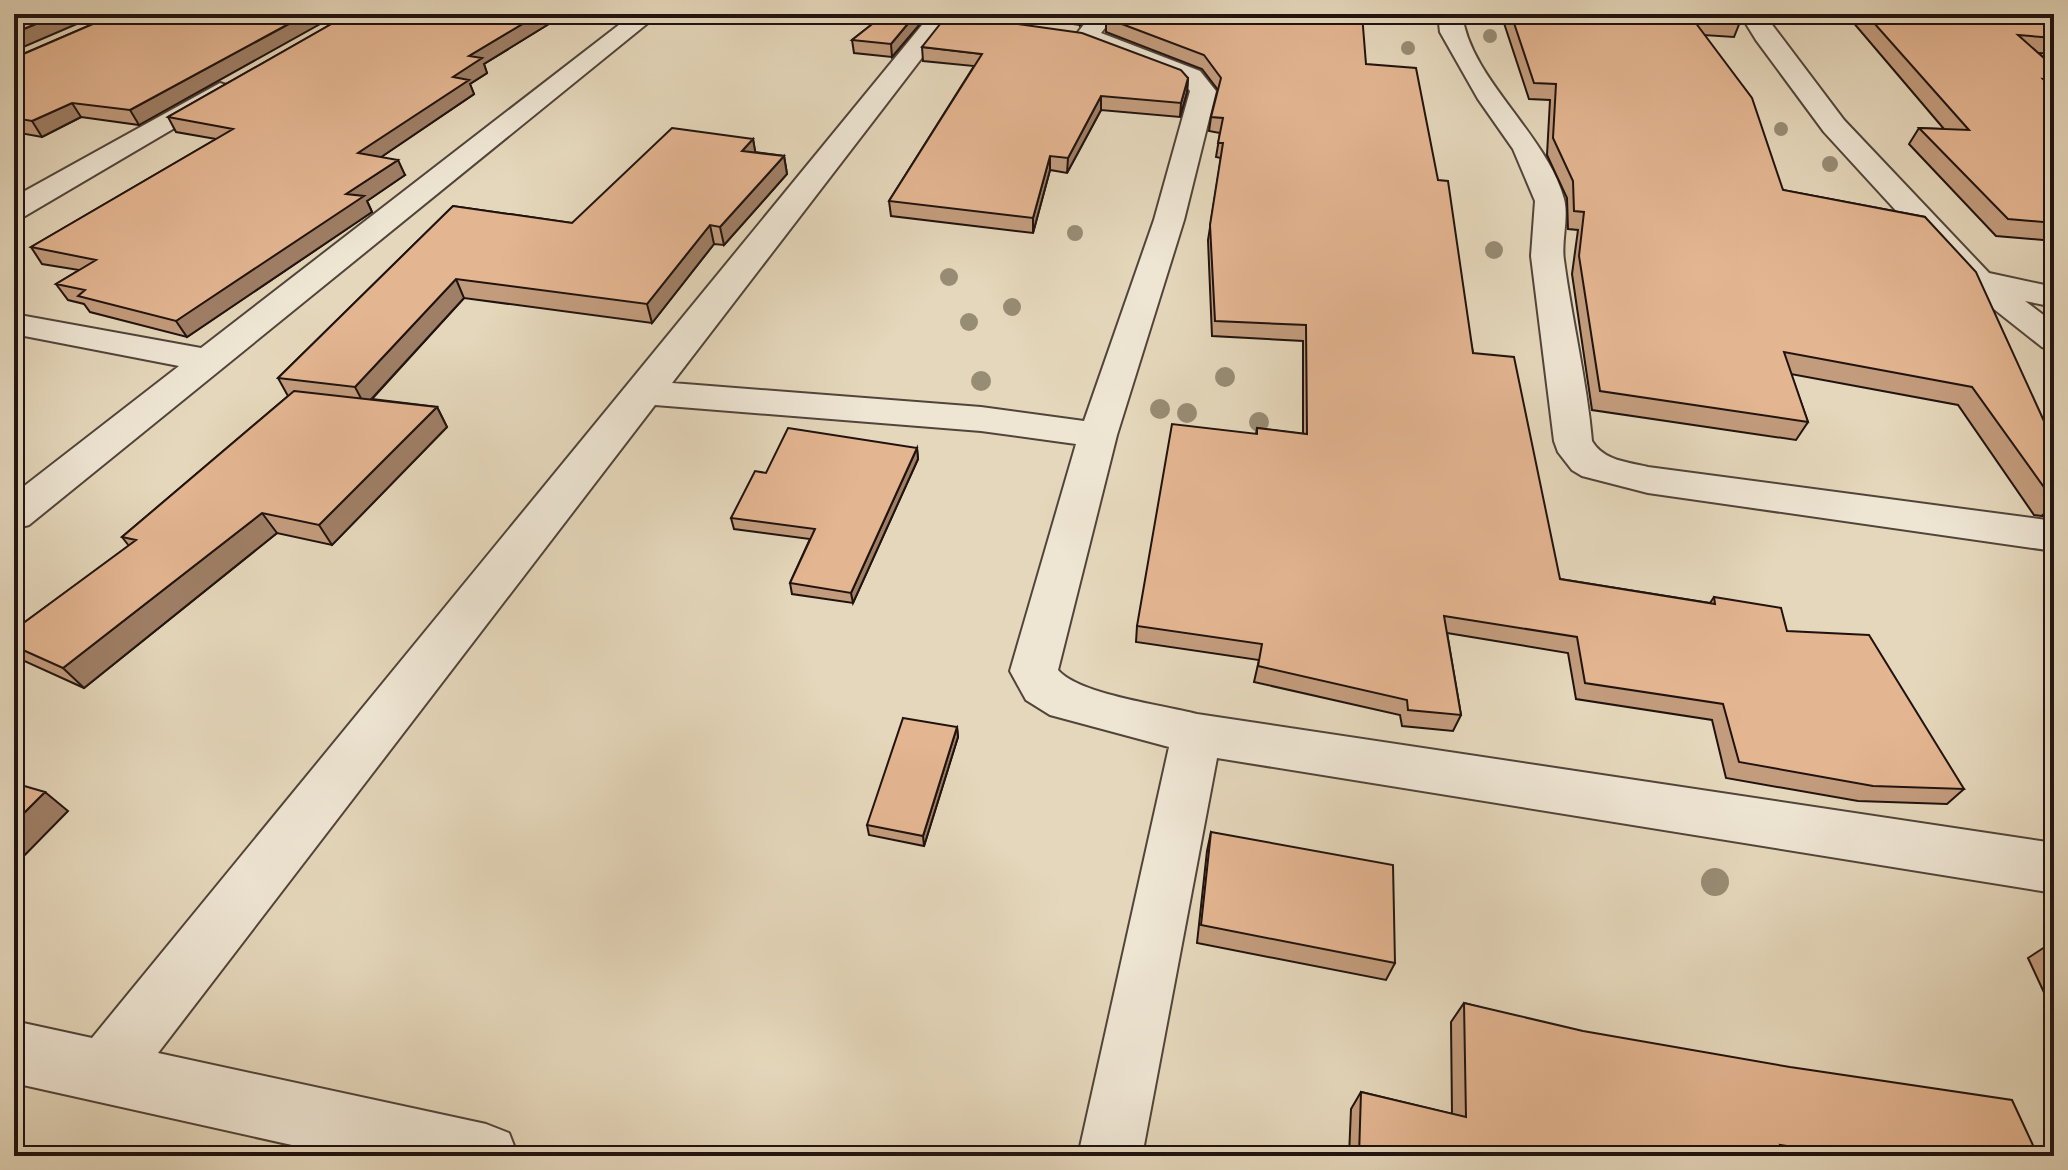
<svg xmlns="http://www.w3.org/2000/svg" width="2068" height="1170" viewBox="0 0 2068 1170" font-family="'EB Garamond',serif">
	<rect width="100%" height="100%" fill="#e5d7bb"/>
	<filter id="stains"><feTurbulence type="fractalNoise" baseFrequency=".0025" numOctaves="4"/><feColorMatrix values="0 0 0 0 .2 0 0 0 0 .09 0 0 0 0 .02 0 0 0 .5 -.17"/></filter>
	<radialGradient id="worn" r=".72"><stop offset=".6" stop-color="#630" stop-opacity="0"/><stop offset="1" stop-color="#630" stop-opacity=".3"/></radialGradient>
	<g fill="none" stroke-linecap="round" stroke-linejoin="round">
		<defs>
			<path id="street" d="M633,14H659L29,525L14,529V494L179,366L14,334V314L201,348Z
				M931,14L954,16L672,383L981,407L1084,421L1154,220L1190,91L1182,81L1079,41L1075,36L1092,14H1116L1101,33L1200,71L1216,91L1184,220L1117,435L1058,670C1080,695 1163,705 1197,714L2054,843V893L1217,758L1142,1156H1078L1169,747L1050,715L1026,700L1010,671L1076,444L981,431L655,405L158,1053L486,1124L509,1133L518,1156H341L14,1083V1021L92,1038Z
				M1438,14H1462C1470,79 1546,133 1564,199C1569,218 1561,241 1564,260C1572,321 1587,381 1592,441C1604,461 1628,462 1648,467L2054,521V551L1648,493L1582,476L1572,470L1558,452L1554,441L1531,256L1535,201L1513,149L1478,99L1440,32Z
				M1740,14H1764L1844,120L1989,273L2054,287V307L2025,301L2054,323V351L2042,347L1966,287L1824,132L1756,40Z
				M220,83L229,86L233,91L229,96L25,216L14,219V197Z"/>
		</defs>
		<use href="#street" stroke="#51443a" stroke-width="4"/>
		<use href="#street" fill="#eee5d3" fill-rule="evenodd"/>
	</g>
	<g fill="#978c74">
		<circle cx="1490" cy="36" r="7"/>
		<circle cx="1408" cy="48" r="7"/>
		<circle cx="1781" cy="129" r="7"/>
		<circle cx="1830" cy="164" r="8"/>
		<circle cx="1075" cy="233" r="8"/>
		<circle cx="1494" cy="250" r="9"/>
		<circle cx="949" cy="277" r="9"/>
		<circle cx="1012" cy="307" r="9"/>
		<circle cx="969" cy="322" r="9"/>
		<circle cx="1225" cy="377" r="10"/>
		<circle cx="981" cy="381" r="10"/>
		<circle cx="1160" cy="409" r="10"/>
		<circle cx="1187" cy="413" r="10"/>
		<circle cx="1259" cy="422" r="10"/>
		<circle cx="1715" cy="882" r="14"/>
	</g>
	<path fill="#c39c7d" stroke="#20130f" stroke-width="2" d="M116,14L139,125L81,117L42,137L14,132V58Z
		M349,14H565L484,64L487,73L470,84L474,94L381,157L405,175L367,201L372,212L187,337L90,312L84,304L68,300L56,284L79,270L42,264L31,247L216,139L176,132L168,117Z
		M885,14H919L920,24L892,57L854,53L852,40Z
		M997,14H1089L1080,25Z
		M1501,14H1736L1740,22L1734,37L1704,35L1783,190L1925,217L2054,497V510L2042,516L2034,515L1958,405L1791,374L1808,422L1796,440L1592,410L1572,274L1578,230L1568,229L1567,198L1547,155L1550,100L1529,99Z
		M1846,14H2054V54L2038,53L2054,67V241L1996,236L1909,144L1919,128L1944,129Z
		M1106,18L1366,64L1438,180L1473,353L1560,579L1710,603L1714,597L1787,631L1964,789L1947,804L1858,801L1726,778L1712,720L1576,699L1568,653L1447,633L1461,715L1453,731L1402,726L1400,715L1254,682L1259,660L1136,642L1137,626L1256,434L1257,428L1303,434V341L1212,336L1208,240L1221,158L1216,157L1220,133L1209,131L1211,117L1218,90L1202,69L1106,32Z
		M922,47L1188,78L1187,92L1180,117L1101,110L1067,173L1050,170L1033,233L891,216L889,201L974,66L923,61Z
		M753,139L755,152L784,156L787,174L724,245L714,244L652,323L464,298L372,399L437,407L447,427L332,545L277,533L84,688L22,660L14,653V630L129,546L122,537L288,396L278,378L453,206L572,223Z
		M917,448L918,459L853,603L792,594L790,583L810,539L734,529L731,518L766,473Z
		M957,727L958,737L924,846L869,835L867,825Z
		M1211,832L1395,963L1386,980L1197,943L1207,851Z
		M2054,941V1014L2028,958Z
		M1464,1003L2038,1156H1349L1351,1109L1361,1092L1452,1114L1451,1022Z"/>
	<path fill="#9f7f66" stroke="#20130f" stroke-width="2" d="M60,14H100L14,51V33Z
		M307,14H338L139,125L130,110Z
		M539,14H565L484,64L487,73L470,84L474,94L365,168L358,153L453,77L469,56Z
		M916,14H919L920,24L892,57L891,44Z
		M1080,14H1089L1080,25Z
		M1188,78L1187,92L1180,117L1181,103Z
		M1101,96V110L1067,173L1068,158Z
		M72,103L81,117L42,137L32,121Z
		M753,139L756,156L742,151Z
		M784,156L787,174L724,245L720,227Z
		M1050,156V170L1033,233V218Z
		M398,160L405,175L367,201L372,212L187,337L176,321L346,194Z
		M710,225L714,244L652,323L647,304Z
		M456,279L464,298L365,406L355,387Z
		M437,407L447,427L332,545L319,525Z
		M917,448L918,459L853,603L851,593Z
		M2054,503V510L2042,516Z
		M262,513L277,533L84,688L63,668Z
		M957,727L958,737L924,846L923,836Z
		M45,792L68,811L14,866V823Z"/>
	<path fill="#e3b591" stroke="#20130f" stroke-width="2" d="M14,14H60L14,33Z
		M116,14H307L130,110L72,103L32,121L14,118V58Z
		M349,14H539L469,56L482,58L453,77L469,80L358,153L398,160L346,194L364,196L176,321L78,296L85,290L56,284L96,260L31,247L233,129L168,117Z
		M885,14H916L891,44L852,40Z
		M948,14L1082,33L1181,70L1188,78L1181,103L1101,96L1068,158L1050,156L1033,218L889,201L982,54L922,47Z
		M1110,14H1362L1366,64L1416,68L1438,180L1448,181L1473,353L1514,357L1560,579L1715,604L1714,597L1781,608L1787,631L1869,635L1964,789L1873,786L1739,762L1723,704L1585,683L1577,637L1444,616L1461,715L1408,710L1407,700L1258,666L1262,644L1137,626L1172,424L1257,434V428L1307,434L1306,325L1215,321L1210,225L1223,143H1218L1223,118L1211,117L1221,78L1204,55L1106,18Z
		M1511,14H1736L1740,22L1692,18L1752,98L1783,190L1925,217L1976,272L2054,443V497H2051L1972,387L1784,352L1808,422L1600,391L1579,256L1584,212L1574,211L1573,181L1553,138L1556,84L1534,83Z
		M1866,14H2054V38L2018,35L2054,67V80L2043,79L2054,90V223L2008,219L1919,128L1969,130Z
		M672,128L753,139L742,151L784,156L720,227L710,225L647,304L456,279L355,387L278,378L453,206L572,223Z
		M294,391L437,407L319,525L262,513L63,668L14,646V630L136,540L122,537Z
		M788,428L917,448L851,593L790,583L815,529L731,518L755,471L766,473Z
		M903,718L957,727L923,836L867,825Z
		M14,783L45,792L14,823Z
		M1211,832L1393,865L1395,963L1201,925Z
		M1464,1003L1583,1031L1790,1067L2012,1100L2038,1156H1855L1780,1145L1783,1156H1359L1361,1092L1466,1117Z"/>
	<rect width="2068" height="1170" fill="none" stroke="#e5d7bb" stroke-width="48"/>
	<rect x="16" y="16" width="2036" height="1138" fill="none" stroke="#20130f" stroke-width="4"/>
	<rect x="24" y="24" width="2020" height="1122" fill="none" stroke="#20130f" stroke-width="2"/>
	<rect width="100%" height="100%" filter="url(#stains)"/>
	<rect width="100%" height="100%" fill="url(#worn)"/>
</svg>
